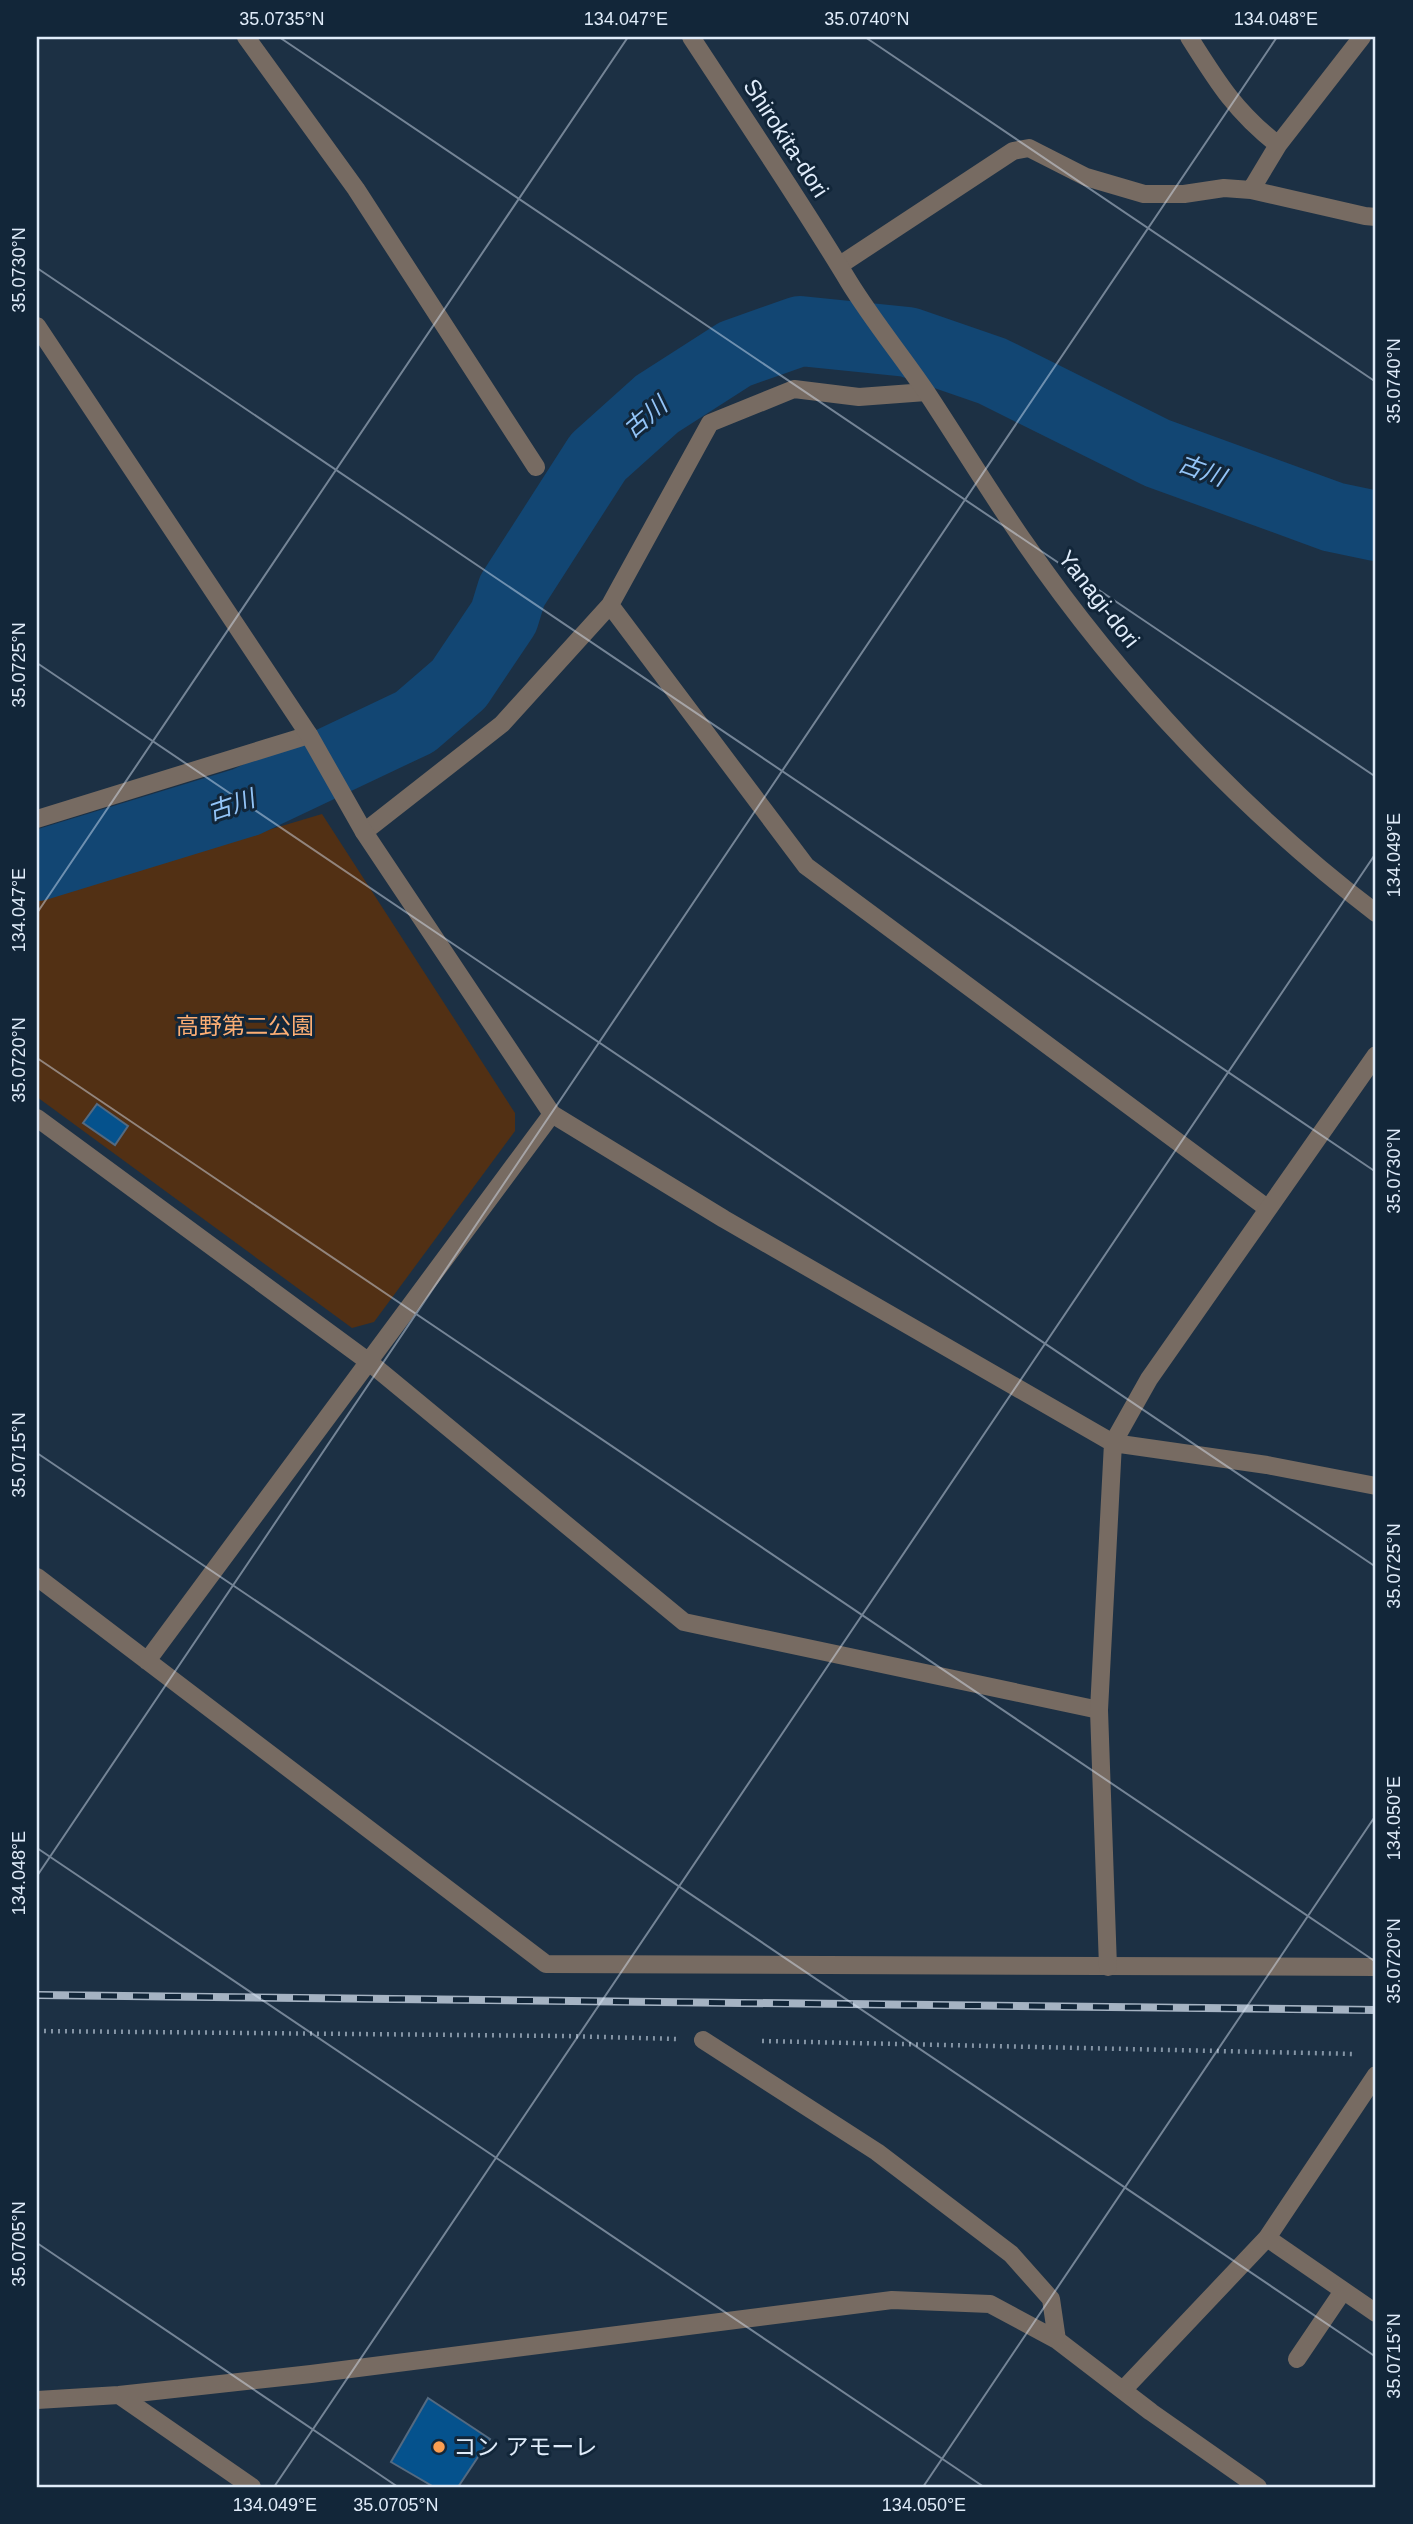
<svg xmlns="http://www.w3.org/2000/svg" width="1413" height="2524" viewBox="0 0 1413 2524" font-family="Helvetica,'Noto Sans JP',sans-serif">
	<rect width="100%" height="100%" fill="#1c3044"/>
	<path fill="#523014" d="M322,814L515,1113V1131L374,1322L352,1328L37,1097V899Z"/>
	<g fill="none" stroke-linecap="round" stroke-linejoin="round">
		<path stroke="#124673" stroke-width="70" d="M37,866L246,802L415,722L459,684L504,617L512,591L598,457L657,404L735,354L800,331L908,342L992,371L1157,453L1333,517L1376,526"/>
	</g>
	<path fill="#05528d" stroke="#546a81" stroke-width="2" d="M97,1104L128,1126L115,1145L83,1123Z
		M428,2398L490,2439L458,2487H434L391,2462Z"/>
	<g fill="none" stroke-linecap="round" stroke-linejoin="round">
		<path stroke="#8494a5" stroke-width="4.5" stroke-dasharray="2 5" stroke-linecap="butt" d="M37,2031L566,2036L676,2039
			M762,2041L1355,2054"/>
		<path stroke="#776b62" stroke-width="18" d="M246,37L356,189L536,467
			M1189,37C1218,83 1235,111 1278,145L1251,190
			M1278,145L1362,37
			M840,265L1013,151L1029,148L1086,177L1144,194H1184L1224,188L1251,190L1365,216L1376,217
			M610,605L806,866L1267,1208
			M37,819L309,735
			M364,832L502,724L610,605L710,423L794,389L859,397L926,392
			M37,1118L369,1362L684,1622L1099,1710
			M37,1577L546,1964L1376,1967
			M147,1661L552,1114
			M703,2040L877,2152L1011,2254L1051,2299L1057,2340
			M1267,2238L1376,2313
			M1297,2359L1343,2291
			M1123,2390L1267,2238L1376,2075
			M119,2395L252,2487
			M37,2400L119,2395L311,2374L892,2300L990,2304L1057,2340L1151,2412L1258,2487"/>
		<path stroke="#776b62" stroke-width="18" d="M691,37C744,118 799,199 849,282C873,321 902,356 927,393C960,443 991,494 1025,543C1120,681 1243,812 1376,913
			M37,326L309,735L364,832L552,1114L724,1219L1113,1443L1267,1465L1376,1486
			M1108,1967L1099,1710L1113,1443L1149,1379L1376,1055"/>
		<defs>
			<path id="rail" d="M37,1995L1376,2010"/>
		</defs>
		<use href="#rail" stroke="#a5b3c3" stroke-width="8"/>
		<use href="#rail" stroke="#122639" stroke-width="5" stroke-dasharray="16" stroke-linecap="butt"/>
	</g>
	<path fill="none" stroke="#e0ecfa" stroke-width="2" stroke-opacity="0.45" d="M279,37L1376,777M865,37L1376,382M37,268L1376,1172M37,663L1376,1567M37,913L628,37M37,1058L1376,1962M37,1453L1376,2357M37,1848L984,2487M37,1876L1277,37M37,2243L398,2487M274,2487L1376,853M923,2487L1376,1815"/>
	<circle fill="#fb9e51" stroke="#122639" stroke-width="2.5" cx="439" cy="2447" r="7"/>
	<g text-anchor="middle" dominant-baseline="central" stroke-width="6" stroke-linejoin="round" paint-order="stroke">
		<g font-size="23" fill="#e0ecfa" stroke="#122639">
			<text transform="translate(786 138) rotate(57)">Shirokita-dori</text>
			<text transform="translate(1099 599) rotate(52)">Yanagi-dori</text>
		</g>
		<g font-size="23" fill="#fcae74" stroke="#122639">
			<text x="245" y="1026">高野第二公園</text>
		</g>
		<g font-size="23" fill="#e0ecfa" stroke="#122639" text-anchor="start">
			<text x="453" y="2447">コン アモーレ</text>
		</g>
		<g font-size="24" font-style="italic" fill="#93c4f7" stroke="#122639">
			<text transform="translate(645 417) rotate(-40)">古川</text>
			<text transform="translate(1202 470) rotate(20)">古川</text>
			<text transform="translate(231 805) rotate(-19)">古川</text>
		</g>
	</g>
	<rect width="1413" height="2524" fill="none" stroke="#122639" stroke-width="77"/>
	<rect x="38" y="38" width="1336" height="2448" fill="none" stroke="#e0ecfa" stroke-width="2.5"/>
	<g font-size="18" text-anchor="middle" fill="#e0ecfa">
		<text x="282" y="25">35.0735°N</text>
		<text x="626" y="25">134.047°E</text>
		<text x="867" y="25">35.0740°N</text>
		<text x="1276" y="25">134.048°E</text>
		<text transform="translate(19 270) rotate(-90)" y="6">35.0730°N</text>
		<text transform="translate(1394 381) rotate(-90)" y="6">35.0740°N</text>
		<text transform="translate(19 665) rotate(-90)" y="6">35.0725°N</text>
		<text transform="translate(1394 855) rotate(-90)" y="6">134.049°E</text>
		<text transform="translate(19 910) rotate(-90)" y="6">134.047°E</text>
		<text transform="translate(19 1060) rotate(-90)" y="6">35.0720°N</text>
		<text transform="translate(1394 1171) rotate(-90)" y="6">35.0730°N</text>
		<text transform="translate(19 1455) rotate(-90)" y="6">35.0715°N</text>
		<text transform="translate(1394 1566) rotate(-90)" y="6">35.0725°N</text>
		<text transform="translate(1394 1818) rotate(-90)" y="6">134.050°E</text>
		<text transform="translate(19 1873) rotate(-90)" y="6">134.048°E</text>
		<text transform="translate(1394 1961) rotate(-90)" y="6">35.0720°N</text>
		<text transform="translate(19 2244) rotate(-90)" y="6">35.0705°N</text>
		<text transform="translate(1394 2356) rotate(-90)" y="6">35.0715°N</text>
		<text x="275" y="2511">134.049°E</text>
		<text x="396" y="2511">35.0705°N</text>
		<text x="924" y="2511">134.050°E</text>
	</g>
</svg>
